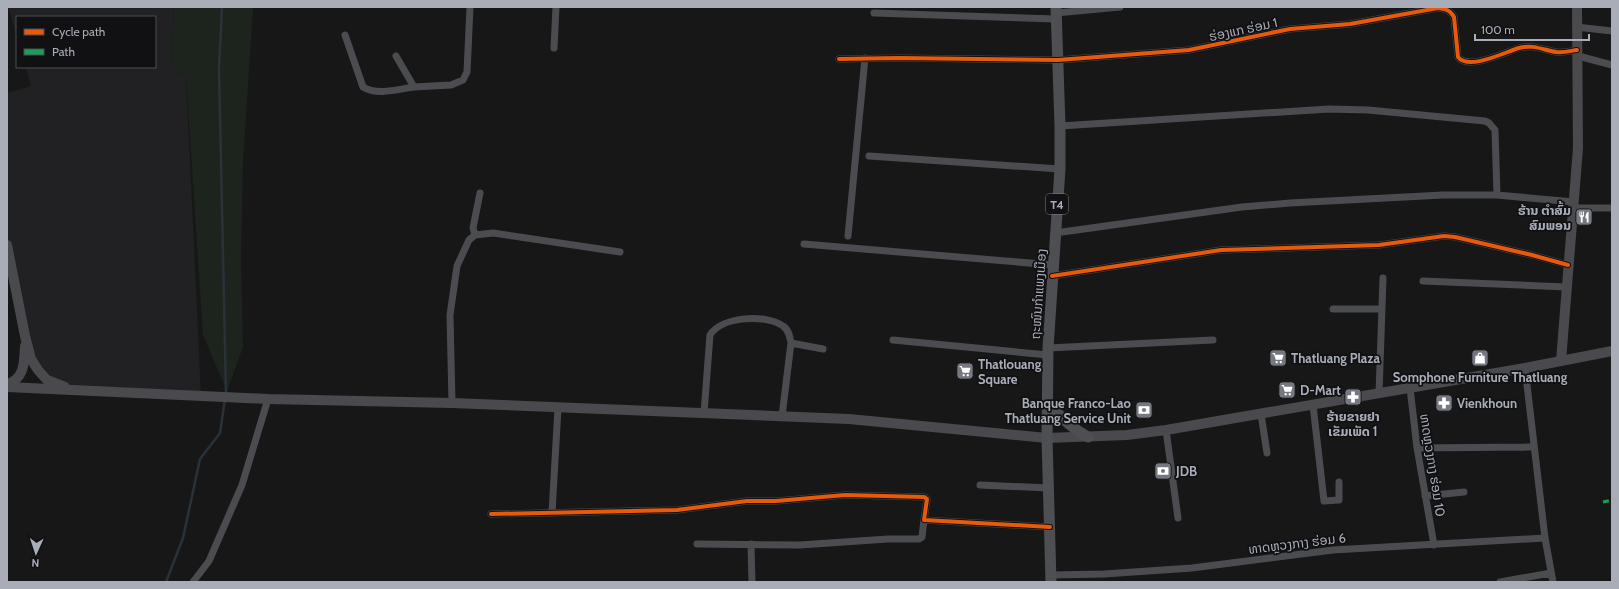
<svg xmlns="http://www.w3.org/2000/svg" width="1619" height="589" viewBox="0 0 1619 589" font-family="Cabin,'Noto Sans Lao',sans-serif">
	<rect width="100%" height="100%" fill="#171717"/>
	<path fill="#212123" d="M8,7H174L171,70L186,76L201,396L67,388L38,370L7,261V93L31,86L26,67H155V17H17V37Z"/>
	<path fill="#1d241e" d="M174,7H253L243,163L241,258L243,347L227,391L203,335L186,76L171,70Z"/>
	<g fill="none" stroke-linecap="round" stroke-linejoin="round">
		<path stroke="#2a3239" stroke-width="2.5" d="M222,7L219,68L226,394
			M166,582L183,538L200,459L220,433L225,399"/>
		<path stroke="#4b4c50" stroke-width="7" d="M874,13L1056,19
			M1056,13L1120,7
			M1576,27L1612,31
			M345,35L363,87C377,96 399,89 414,87
			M554,48L556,7
			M396,56L414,87L451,85L463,80L467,72L470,7
			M1578,56L1612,65
			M839,59L898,58L1058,60L1189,50L1290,29L1350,24L1438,8C1446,9 1450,10 1454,17L1458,57C1469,71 1505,52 1519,48C1533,44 1543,50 1556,52C1563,53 1570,51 1577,50
			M1060,126L1329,109L1368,110L1485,121L1489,123L1495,130L1497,195
			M869,156L1060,169
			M1573,208H1612
			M1055,233L1242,207L1290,203L1443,195H1497L1574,202
			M475,235L473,228L480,193
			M848,236L865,58
			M804,244L1053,265
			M1052,276L1221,250L1379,245L1444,236L1455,237L1532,255L1568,265
			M1423,281L1566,287
			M1333,309H1382
			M893,340L1048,355
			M791,343L823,349
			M1048,348L1213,340
			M1525,368L1545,538L1553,582
			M1410,388L1417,448L1434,545
			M1379,394L1383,278
			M452,403L450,315L457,266L469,240L475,235L493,233L620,252
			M1313,405L1324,501L1339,500V482
			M704,413L710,335C722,316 766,314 783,326C789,330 790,337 791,343L782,416
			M1261,414L1267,453
			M1166,430L1178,518
			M1417,448L1534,447
			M980,485L1049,488
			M1425,496L1464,492
			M552,513L558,408
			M491,514L677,510L747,501H776L845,495L924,497L927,499L924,520L1050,527
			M697,544L800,545L888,539H919L922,537L924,520
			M751,544L752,582
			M1051,575L1104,574L1192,568L1333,550L1545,538
			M193,582L209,561L242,485L268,399
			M1500,582L1551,573"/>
		<path stroke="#4a4a4e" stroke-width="10" d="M7,245L25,336L31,359L38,370L47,380L65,387
			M1561,361L1578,148L1577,7
			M7,384C25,379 24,362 25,346
			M7,387L268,399L452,403L849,419L1047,438L1127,435L1166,430L1525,368L1612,351"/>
		<path stroke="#4d4f52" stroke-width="11" d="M1047,402C1060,416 1071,428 1088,437
			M1051,582L1047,438L1048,348L1060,169V126L1056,7"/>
		<path stroke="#1a9f57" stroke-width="3" stroke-dasharray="6 3" stroke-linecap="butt" d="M1603,502L1612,500"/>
		<defs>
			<path id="cycleway" d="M839,59L898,58L1058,60L1189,50L1290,29L1350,24L1438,8C1446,9 1450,10 1454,17L1458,57C1469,71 1505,52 1519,48C1533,44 1543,50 1556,52C1563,53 1570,51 1577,50
				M1052,276L1221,250L1379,245L1444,236L1455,237L1532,255L1568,265
				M491,514L677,510L747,501H776L845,495L924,497L927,499L924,520L1050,527"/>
		</defs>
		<use href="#cycleway" stroke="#111113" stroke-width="6"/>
		<use href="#cycleway" stroke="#e8590c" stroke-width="4"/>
	</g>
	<defs>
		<symbol id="restaurant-square" viewBox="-11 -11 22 22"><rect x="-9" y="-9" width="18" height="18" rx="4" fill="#757880" stroke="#111113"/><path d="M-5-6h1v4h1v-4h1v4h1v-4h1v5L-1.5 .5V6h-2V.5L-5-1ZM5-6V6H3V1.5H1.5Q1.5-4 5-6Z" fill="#fff"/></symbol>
		<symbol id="supermarket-square" viewBox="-11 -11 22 22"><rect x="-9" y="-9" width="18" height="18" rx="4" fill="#757880" stroke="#111113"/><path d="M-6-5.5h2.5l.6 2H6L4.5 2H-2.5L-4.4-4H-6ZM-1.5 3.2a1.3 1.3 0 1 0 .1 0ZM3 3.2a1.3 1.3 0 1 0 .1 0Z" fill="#fff"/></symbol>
		<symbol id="shop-square" viewBox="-11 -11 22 22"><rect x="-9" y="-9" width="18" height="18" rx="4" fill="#757880" stroke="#111113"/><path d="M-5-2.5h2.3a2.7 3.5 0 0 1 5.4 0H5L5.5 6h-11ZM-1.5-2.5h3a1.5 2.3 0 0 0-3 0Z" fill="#fff"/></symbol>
		<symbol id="pharmacy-square" viewBox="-11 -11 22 22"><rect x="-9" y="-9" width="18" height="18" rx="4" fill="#757880" stroke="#111113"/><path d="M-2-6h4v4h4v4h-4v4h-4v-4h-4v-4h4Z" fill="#fff"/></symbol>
		<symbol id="bank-square" viewBox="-11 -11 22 22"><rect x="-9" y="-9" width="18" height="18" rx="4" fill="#757880" stroke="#111113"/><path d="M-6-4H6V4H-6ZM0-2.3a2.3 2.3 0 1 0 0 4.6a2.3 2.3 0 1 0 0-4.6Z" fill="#fff"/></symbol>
	</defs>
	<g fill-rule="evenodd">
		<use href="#restaurant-square" x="1574" y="207" width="20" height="20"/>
		<use href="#supermarket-square" x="1268" y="348" width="20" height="20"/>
		<use href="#shop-square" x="1470" y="348" width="20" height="20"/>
		<use href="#supermarket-square" x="955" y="361" width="20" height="20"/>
		<use href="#supermarket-square" x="1277" y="380" width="20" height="20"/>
		<use href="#pharmacy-square" x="1343" y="387" width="20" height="20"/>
		<use href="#pharmacy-square" x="1434" y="393" width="20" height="20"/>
		<use href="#bank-square" x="1134" y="400" width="20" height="20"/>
		<use href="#bank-square" x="1153" y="461" width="20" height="20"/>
	</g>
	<g text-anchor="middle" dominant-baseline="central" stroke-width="3.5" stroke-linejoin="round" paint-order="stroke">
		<rect fill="#111113" stroke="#7b7e86" stroke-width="1" x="1046" y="194" width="22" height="20" rx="3"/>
		<g font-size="12" font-weight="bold" fill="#a8adb8">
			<text x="1057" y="204">T4</text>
		</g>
		<g font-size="13" fill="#a8adb8" stroke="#111113">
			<text transform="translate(1243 29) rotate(-12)">ຮ່ອງແກ ຮ່ອມ 1</text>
			<text transform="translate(1038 294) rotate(-86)">ຖະໜົນກຳແພງເມືອງ</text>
			<text transform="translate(1433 465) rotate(81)">ທາດຫຼວງກາງ ຮ່ອມ 10</text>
			<text transform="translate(1297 543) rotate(-7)">ທາດຫຼວງກາງ ຮ່ອມ 6</text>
		</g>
		<g font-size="13" font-weight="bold" fill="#a8adb8" stroke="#111113" text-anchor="start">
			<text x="1571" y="210" text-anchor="end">ຮ້ານ ຕຳສົ້ມ<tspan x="1571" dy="15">ສົມພອນ</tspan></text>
			<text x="1291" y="358">Thatluang Plaza</text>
			<text x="978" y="364">Thatlouang<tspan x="978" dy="15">Square</tspan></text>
			<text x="1480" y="377" text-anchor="middle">Somphone Furniture Thatluang</text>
			<text x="1300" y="390">D-Mart</text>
			<text x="1131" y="403" text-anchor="end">Banque Franco-Lao<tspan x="1131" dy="15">Thatluang Service Unit</tspan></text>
			<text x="1457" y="403">Vienkhoun</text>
			<text x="1353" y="416" text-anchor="middle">ຮ້າຍຂາຍຢາ<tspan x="1353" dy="15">ເຂັມເພັດ 1</tspan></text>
			<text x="1176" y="471">JDB</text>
		</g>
	</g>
	<rect width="1619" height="589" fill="none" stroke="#a8adb8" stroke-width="16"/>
	<rect x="16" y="16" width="140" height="52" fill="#111113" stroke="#4d4f55"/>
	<rect x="24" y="29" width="20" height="6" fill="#e8590c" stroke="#4d4f55"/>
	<text x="52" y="36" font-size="12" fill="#a8adb8">Cycle path</text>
	<rect x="24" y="49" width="20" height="6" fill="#1a9f57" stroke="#4d4f55"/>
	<text x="52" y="56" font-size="12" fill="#a8adb8">Path</text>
	<g transform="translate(36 553) rotate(183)" stroke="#111113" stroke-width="3" paint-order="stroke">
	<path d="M0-3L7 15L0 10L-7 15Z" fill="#a8adb8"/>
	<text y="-6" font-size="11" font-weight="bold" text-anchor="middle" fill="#a8adb8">N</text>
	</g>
	<path d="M1475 34v6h114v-6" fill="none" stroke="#a8adb8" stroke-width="2"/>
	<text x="1481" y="34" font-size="12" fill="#a8adb8" stroke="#111113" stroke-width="3" paint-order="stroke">100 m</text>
</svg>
